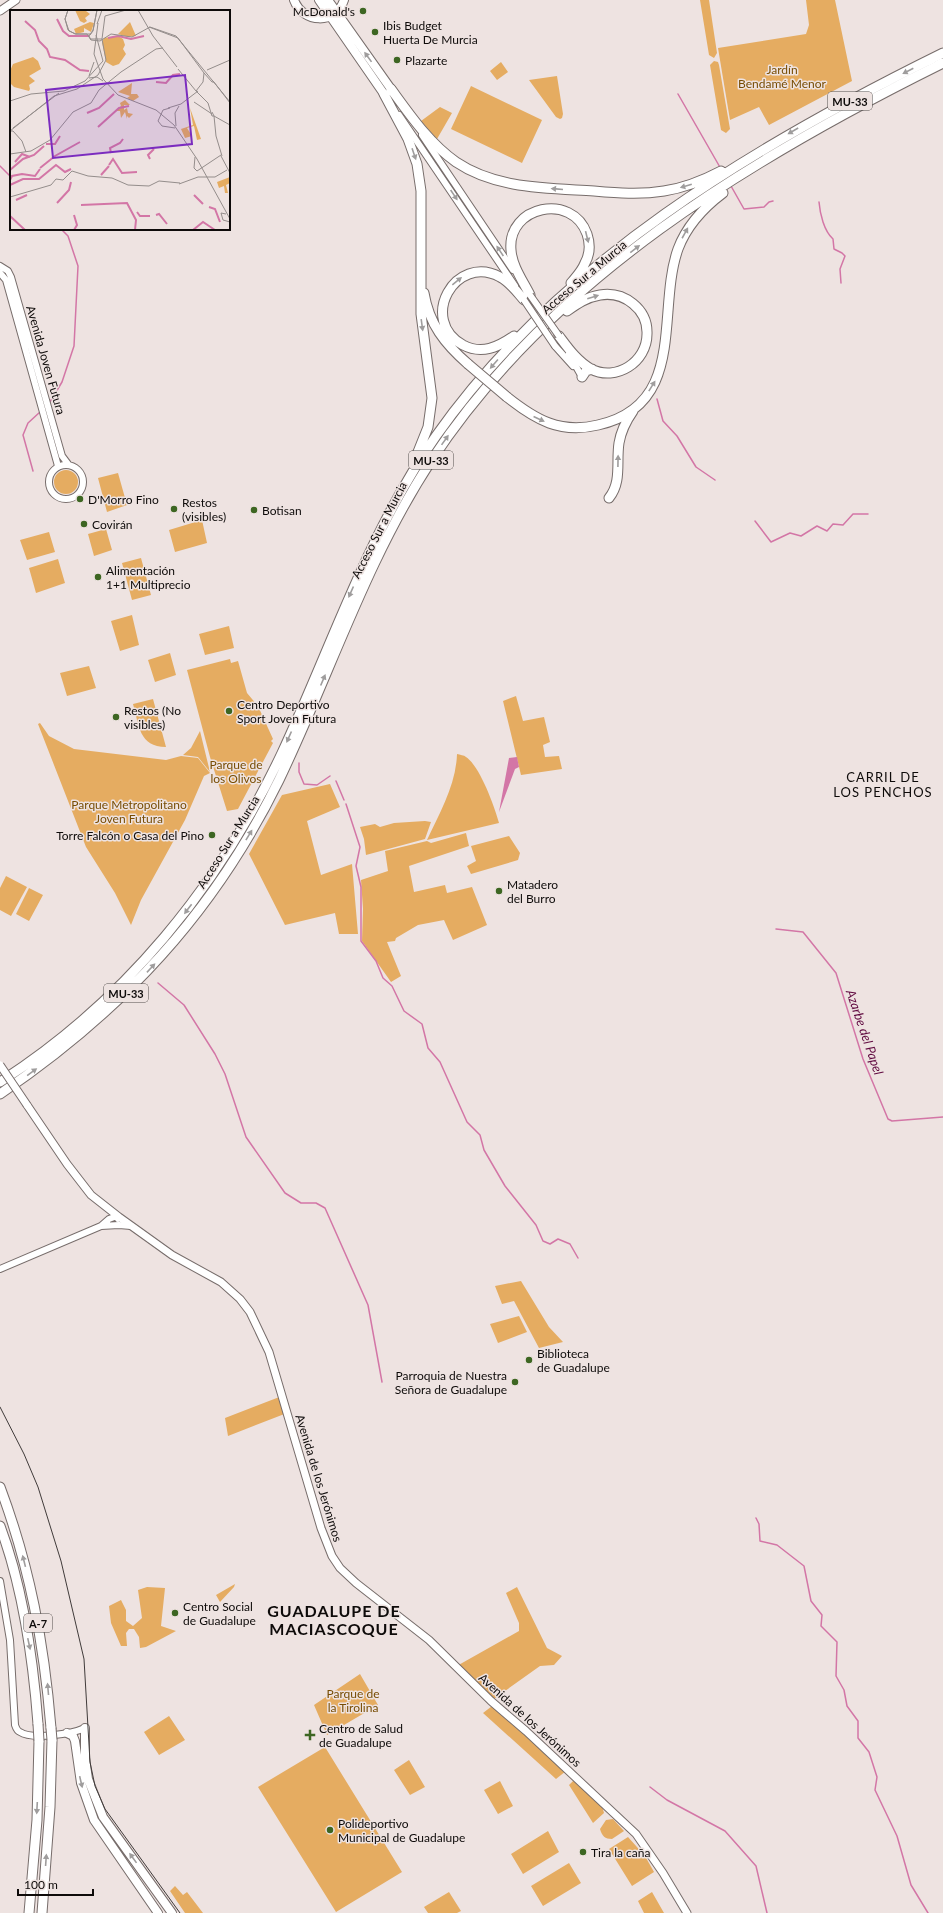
<svg xmlns="http://www.w3.org/2000/svg" width="943" height="1913" viewBox="0 0 943 1913" font-family="Lato,sans-serif">
	<rect width="100%" height="100%" fill="#eee3e1"/>
	<path fill="#e5ac61" d="M700,0H709L717,53L714,58L709,55Z
		M806,0H835L852,81L769,125L759,107L730,120L718,48L806,34L809,25Z
		M714,61L718,62L719,65L730,129L726,133L721,130L710,65Z
		M501,62L508,72L497,80L490,71Z
		M557,76L563,114L562,118L560,119L556,117L529,80Z
		M471,86L542,120L522,163L451,129Z
		M440,107L452,113L437,139L421,121Z
		M54 482a12 12 0 1 1 24 0a12 12 0 1 1-24 0Z
		M118,473L127,505L107,512L98,478Z
		M202,520L207,543L175,552L169,530Z
		M106,529L112,550L94,556L88,534Z
		M49,532L55,552L27,560L20,540Z
		M141,558L151,595L132,600L122,563Z
		M58,559L65,583L36,593L29,568Z
		M132,615L139,645L120,651L111,621Z
		M229,626L234,648L205,655L199,634Z
		M170,653L176,675L155,682L148,660Z
		M230,659L231,663L238,661L247,693L258,706L273,739L271,741L273,743L238,809L227,811L210,757L187,670Z
		M89,666L96,688L67,696L60,673Z
		M516,696L523,721L544,717L550,742L543,745L545,757L559,756L562,769L521,775L503,701Z
		M153,699L166,747C139,747 139,725 133,704Z
		M40,723L49,736L74,749L166,760L181,756L198,758L210,773L204,776L185,820L141,900L131,925L115,893L86,847L38,724Z
		M200,731L210,772L198,757L183,755L191,748Z
		M457,754C460,755 464,755 466,757C480,766 495,808 499,823L427,840C440,812 456,785 457,754Z
		M330,784L340,807L307,821L321,875L352,864L358,934H339L335,913L285,925L249,854L282,795Z
		M425,821L431,822L425,839L366,855L364,839L360,827L375,824L380,827L394,823Z
		M466,833L469,846L409,866L414,892L445,885L447,893L472,887L487,925L453,940L444,920L418,925L396,938L395,941L387,942L401,976L391,982L362,941L363,909L361,880L388,871L385,851L427,841L431,843Z
		M509,836L520,853L518,860L471,874L467,866L476,861L471,846Z
		M6,876L27,887L11,916L0,910V888Z
		M29,888L43,895L29,921L16,914Z
		M521,1281L549,1327L563,1342L539,1348L514,1301L502,1304L495,1286Z
		M519,1316L527,1332L498,1343L490,1324Z
		M282,1396L287,1413L228,1436L225,1418Z
		M235,1584L234,1587L220,1602L216,1595Z
		M147,1587L165,1588L161,1626L176,1631L146,1647L140,1648L139,1637L134,1629H129L126,1633L127,1646H121L111,1623L109,1606L121,1600L126,1610V1621L133,1626L142,1618L138,1590Z
		M517,1587L547,1648L562,1656L554,1665L540,1666L491,1701L455,1667L519,1631V1623L506,1593Z
		M360,1674L378,1705L327,1735L314,1705Z
		M496,1703L566,1771L556,1779L483,1713Z
		M169,1716L185,1740L159,1755L144,1732Z
		M325,1747L402,1872L336,1912L258,1787Z
		M409,1760L425,1787L410,1795L394,1770Z
		M574,1780L602,1806L604,1813L593,1823L569,1785Z
		M500,1781L513,1806L498,1814L484,1790Z
		M613,1819L624,1831L612,1839C605,1839 602,1836 600,1829L606,1820Z
		M548,1831L559,1852L523,1874L511,1854Z
		M628,1837L645,1856L654,1872L632,1886L609,1849Z
		M569,1863L581,1883L543,1906L531,1886Z
		M175,1886L183,1895L187,1892L203,1913H185L170,1891Z
		M449,1892L461,1911L457,1913H428L424,1907Z
		M652,1892L664,1913H644L638,1901Z"/>
	<path fill="#d376a6" d="M517,757L519,767L515,769L499,812L509,758Z"/>
	<g fill="none" stroke-linecap="round" stroke-linejoin="round">
		<path stroke="#d376a6" stroke-width="1.5" d="M678,94L721,169
			M0,166L11,177
			M731,186L744,209L764,207L769,202L773,201
			M819,202C820,214 824,231 833,239L834,249L842,253L845,256L840,269L841,283
			M657,399L663,421L677,436L696,467L715,480
			M50,402L62,382L74,346L78,266L68,236L61,229
			M33,471L23,435L28,423L40,412
			M755,521L771,542L790,533L801,536L817,526L827,531L833,524L843,525L853,514H868
			M299,763V772L304,784L317,785L330,776
			M336,781L344,800
			M346,804L360,847L356,866L361,887V941L376,961L383,978L392,986L404,1011L422,1024L428,1048L440,1062L467,1122L480,1135L484,1150L505,1186L536,1225L543,1241L550,1244L558,1239L570,1244L578,1258
			M776,929L803,932L836,973L863,1059L888,1119L892,1121L943,1117
			M158,983L184,1005L215,1054L225,1074L246,1137L285,1193L301,1203H316L325,1208L368,1305L382,1382
			M756,1518L759,1524L760,1541L777,1545L804,1566L811,1601L822,1615L821,1626L837,1642L836,1676L844,1690L847,1706L858,1721V1738L869,1752L877,1777L875,1790L897,1836L911,1885L928,1913
			M650,1787L667,1800L725,1831L756,1866L767,1913"/>
		<defs>
			<path id="tertiary" d="M399,115L515,286
				M422,135L513,270
				M0,266L8,271L11,277L62,456L68,464
				M0,273L6,280L58,466
				M555,346L573,366
				M569,354L582,377
				M49 482a17 17 0 1 1 34 0a17 17 0 1 1-34 0Z
				M101,1226L109,1219L117,1216L118,1219
				M0,1269L101,1226L119,1225L131,1226
				M0,1581L10,1640L15,1725C16,1728 17,1731 20,1732C32,1740 72,1734 85,1728"/>
			<path id="secondary" d="M0,11L16,0
				M27,1105L67,1164L91,1195L119,1217L172,1255L221,1282L240,1299L250,1312L269,1352L321,1528L332,1556L340,1568L356,1583L429,1640L491,1701L526,1731L636,1834L663,1873L687,1913"/>
			<path id="primary" d="M294,0C303,24 336,25 344,0
				M319,0L384,94
				M328,0L391,89
				M85,1728V1758L88,1779L103,1817L172,1913
				M67,1733L73,1736L75,1741L81,1783L94,1820L158,1913"/>
			<path id="motorway" d="M391,89C410,115 429,143 456,162C496,189 547,188 594,191C617,193 640,195 664,191C684,188 702,181 721,171
				M384,94L408,139L417,164L421,191V314L432,398L428,427L416,457
				M424,293C429,324 445,344 468,364
				M530,295C523,281 512,266 511,250C507,206 572,192 587,234C590,243 590,254 585,263C582,271 576,277 571,283
				M514,336C498,347 482,355 463,345C418,320 455,253 500,277C510,282 517,292 524,300
				M559,336C568,348 577,361 591,369C616,382 647,362 647,334C648,309 624,291 600,295C587,297 577,304 567,311
				M582,377L586,371L592,369
				M507,397C536,420 560,434 598,425C688,405 656,311 678,249C687,225 703,208 723,193
				M609,498C622,482 616,462 619,443C621,431 626,421 633,411
				M0,1082C125,1002 219,886 282,753C332,646 368,533 436,436C558,262 756,145 943,53
				M0,1094C122,1011 214,913 279,780C330,674 366,560 431,461C550,279 751,158 943,63
				M0,1487C30,1567 44,1643 51,1728
				M0,1526C23,1587 33,1658 38,1724
				M29,1913L37,1820L39,1741
				M42,1913L50,1807L52,1740"/>
		</defs>
		<use href="#tertiary" stroke="#776d6b" stroke-width="8"/>
		<use href="#secondary" stroke="#776d6b" stroke-width="9"/>
		<use href="#primary" stroke="#776d6b" stroke-width="10"/>
		<use href="#motorway" stroke="#776d6b" stroke-width="11"/>
		<use href="#tertiary" stroke="#fff" stroke-width="6"/>
		<use href="#secondary" stroke="#fff" stroke-width="7"/>
		<use href="#primary" stroke="#fff" stroke-width="8"/>
		<use href="#motorway" stroke="#fff" stroke-width="9"/>
		<path stroke="#403b3a" stroke-width="1" d="M0,1407L24,1454L38,1487L61,1561L84,1659L90,1762L95,1786L105,1809L180,1913"/>
		<defs>
			<path id="tertiary-bridge" d="M530,295L559,336
				M524,300L555,346"/>
			<path id="secondary-bridge" d="M0,1065L27,1105"/>
			<path id="motorway-bridge" d="M468,364L507,397
				M38,1724L39,1741
				M51,1728L52,1740"/>
		</defs>
		<use href="#tertiary-bridge" stroke="#776d6b" stroke-width="8" stroke-linecap="butt"/>
		<use href="#secondary-bridge" stroke="#776d6b" stroke-width="9" stroke-linecap="butt"/>
		<use href="#motorway-bridge" stroke="#776d6b" stroke-width="11" stroke-linecap="butt"/>
		<use href="#tertiary-bridge" stroke="#fff" stroke-width="6"/>
		<use href="#secondary-bridge" stroke="#fff" stroke-width="7"/>
		<use href="#motorway-bridge" stroke="#fff" stroke-width="9"/>
	</g>
	<defs><path id="oneway-solid" d="M-6-.8H1V-3.2L6.5 0L1 3.2V.8H-6Z"/></defs>
	<g fill="#9f9d9d">
		<use href="#oneway-solid" transform="translate(368 57) rotate(-126)"/>
		<use href="#oneway-solid" transform="translate(908 71) rotate(153)"/>
		<use href="#oneway-solid" transform="translate(793 131) rotate(150)"/>
		<use href="#oneway-solid" transform="translate(414 154) rotate(71)"/>
		<use href="#oneway-solid" transform="translate(686 186) rotate(164)"/>
		<use href="#oneway-solid" transform="translate(557 189) rotate(-175)"/>
		<use href="#oneway-solid" transform="translate(454 195) rotate(56)"/>
		<use href="#oneway-solid" transform="translate(685 233) rotate(-61)"/>
		<use href="#oneway-solid" transform="translate(587 237) rotate(76)"/>
		<use href="#oneway-solid" transform="translate(635 249) rotate(-38)"/>
		<use href="#oneway-solid" transform="translate(500 251) rotate(-124)"/>
		<use href="#oneway-solid" transform="translate(457 281) rotate(-39)"/>
		<use href="#oneway-solid" transform="translate(593 297) rotate(-17)"/>
		<use href="#oneway-solid" transform="translate(422 325) rotate(82)"/>
		<use href="#oneway-solid" transform="translate(494 364) rotate(131)"/>
		<use href="#oneway-solid" transform="translate(652 386) rotate(-58)"/>
		<use href="#oneway-solid" transform="translate(539 419) rotate(25)"/>
		<use href="#oneway-solid" transform="translate(445 440) rotate(-55)"/>
		<use href="#oneway-solid" transform="translate(618 461) rotate(-89)"/>
		<use href="#oneway-solid" transform="translate(351 592) rotate(114)"/>
		<use href="#oneway-solid" transform="translate(323 680) rotate(-67)"/>
		<use href="#oneway-solid" transform="translate(289 737) rotate(114)"/>
		<use href="#oneway-solid" transform="translate(249 835) rotate(-59)"/>
		<use href="#oneway-solid" transform="translate(188 909) rotate(127)"/>
		<use href="#oneway-solid" transform="translate(151 968) rotate(-47)"/>
		<use href="#oneway-solid" transform="translate(32 1072) rotate(-36)"/>
		<use href="#oneway-solid" transform="translate(24 1561) rotate(-104)"/>
		<use href="#oneway-solid" transform="translate(29 1644) rotate(78)"/>
		<use href="#oneway-solid" transform="translate(48 1689) rotate(-95)"/>
		<use href="#oneway-solid" transform="translate(81 1782) rotate(77)"/>
		<use href="#oneway-solid" transform="translate(37 1808) rotate(93)"/>
		<use href="#oneway-solid" transform="translate(133 1858) rotate(-126)"/>
		<use href="#oneway-solid" transform="translate(46 1860) rotate(-86)"/>
	</g>
	<g fill="#3d6622" stroke="#eee3e1" stroke-width="1.5">
		<circle cx="363" cy="11" r="4"/>
		<circle cx="375" cy="32" r="4"/>
		<circle cx="397" cy="60" r="4"/>
		<circle cx="80" cy="499" r="4"/>
		<circle cx="174" cy="509" r="4"/>
		<circle cx="254" cy="510" r="4"/>
		<circle cx="84" cy="524" r="4"/>
		<circle cx="98" cy="577" r="4"/>
		<circle cx="229" cy="711" r="4"/>
		<circle cx="116" cy="717" r="4"/>
		<circle cx="212" cy="835" r="4"/>
		<circle cx="499" cy="891" r="4"/>
		<circle cx="529" cy="1360" r="4"/>
		<circle cx="515" cy="1382" r="4"/>
		<circle cx="175" cy="1613" r="4"/>
		<path d="M308 1729h4v4h4v4h-4v4h-4v-4h-4v-4h4z"/>
		<circle cx="330" cy="1830" r="4"/>
		<circle cx="583" cy="1852" r="4"/>
	</g>
	<g text-anchor="middle" dominant-baseline="central" stroke-width="3" stroke-linejoin="round" paint-order="stroke">
		<g fill="#eee3e1" stroke="#514c4a" stroke-width="1">
			<rect x="828" y="92" width="44" height="18" rx="3"/>
			<rect x="409" y="451" width="44" height="18" rx="3"/>
			<rect x="104" y="984" width="44" height="18" rx="3"/>
			<rect x="24" y="1614" width="28" height="18" rx="3"/>
		</g>
		<g font-size="11" font-weight="bold" fill="#0e0b0a">
			<text x="850" y="101">MU-33</text>
			<text x="431" y="460">MU-33</text>
			<text x="126" y="993">MU-33</text>
			<text x="38" y="1623">A-7</text>
		</g>
		<g font-size="12" fill="#0e0b0a" stroke="#eee3e1" text-anchor="start">
			<text x="355" y="11" text-anchor="end">McDonald's</text>
			<text x="383" y="25">Ibis Budget<tspan x="383" dy="14">Huerta De Murcia</tspan></text>
			<text x="405" y="60">Plazarte</text>
			<text x="88" y="499">D'Morro Fino</text>
			<text x="182" y="502">Restos<tspan x="182" dy="14">(visibles)</tspan></text>
			<text x="262" y="510">Botisan</text>
			<text x="92" y="524">Covirán</text>
			<text x="106" y="570">Alimentación<tspan x="106" dy="14">1+1 Multiprecio</tspan></text>
			<text x="237" y="704">Centro Deportivo<tspan x="237" dy="14">Sport Joven Futura</tspan></text>
			<text x="124" y="710">Restos (No<tspan x="124" dy="14">visibles)</tspan></text>
			<text x="204" y="835" text-anchor="end">Torre Falcón o Casa del Pino</text>
			<text x="507" y="884">Matadero<tspan x="507" dy="14">del Burro</tspan></text>
			<text x="537" y="1353">Biblioteca<tspan x="537" dy="14">de Guadalupe</tspan></text>
			<text x="507" y="1375" text-anchor="end">Parroquia de Nuestra<tspan x="507" dy="14">Señora de Guadalupe</tspan></text>
			<text x="183" y="1606">Centro Social<tspan x="183" dy="14">de Guadalupe</tspan></text>
			<text x="319" y="1728">Centro de Salud<tspan x="319" dy="14">de Guadalupe</tspan></text>
			<text x="338" y="1823">Polideportivo<tspan x="338" dy="14">Municipal de Guadalupe</tspan></text>
			<text x="591" y="1852">Tira la caña</text>
		</g>
		<g font-size="12" fill="#784d04" stroke="#eee3e1">
			<text x="782" y="69">Jardín<tspan x="782" dy="14">Bendamé Menor</tspan></text>
			<text x="236" y="764">Parque de<tspan x="236" dy="14">los Olivos</tspan></text>
			<text x="129" y="804">Parque Metropolitano<tspan x="129" dy="14">Joven Futura</tspan></text>
			<text x="353" y="1693">Parque de<tspan x="353" dy="14">la Tirolina</tspan></text>
		</g>
		<g font-size="12" fill="#0e0b0a" stroke="#eee3e1">
			<text transform="translate(584 277) rotate(-40)">Acceso Sur a Murcia</text>
			<text transform="translate(46 360) rotate(74)">Avenida Joven Futura</text>
			<text transform="translate(379 530) rotate(-63)">Acceso Sur a Murcia</text>
			<text transform="translate(228 842) rotate(-58)">Acceso Sur a Murcia</text>
			<text transform="translate(319 1478) rotate(73)">Avenida de los Jerónimos</text>
			<text transform="translate(530 1720) rotate(42)">Avenida de los Jerónimos</text>
		</g>
		<g font-size="13" letter-spacing="1" fill="#0e0b0a" stroke="#eee3e1">
			<text x="883" y="777">CARRIL DE<tspan x="883" dy="15">LOS PENCHOS</tspan></text>
		</g>
		<g font-size="13" font-style="italic" fill="#600a40" stroke="#eee3e1">
			<text transform="translate(865 1032) rotate(71)">Azarbe del Papel</text>
		</g>
		<g font-size="16" font-weight="bold" letter-spacing="1" fill="#0e0b0a" stroke="#eee3e1">
			<text x="334" y="1610">GUADALUPE DE<tspan x="334" dy="18">MACIASCOQUE</tspan></text>
		</g>
	</g>
	<g transform="translate(10 10)">
		<rect width="220" height="220" fill="#eee3e1"/>
		<path d="M65,0L76,1L80,4L75,8L77,11L74,13L70,11ZM80,12L84,13L81,22L74,18V22L66,24L64,19ZM120,12L126,26L118,27L108,24L93,27L108,24ZM108,26L113,29L115,35L113,39L116,44L109,54L103,56L96,52L92,32L94,28ZM23,47L28,51L31,59L19,66L25,71L19,75L20,79L19,81L4,77L0,73V61L3,54ZM122,73L121,84H127L129,87L123,91L117,88L120,86L108,82ZM115,90L120,95H114V100L117,98L118,103L123,104L119,108L117,106V109L115,102L111,108L110,101H106L111,96L110,93ZM180,98L191,129L187,130L184,116L177,118L182,126L175,128L171,119L183,115ZM220,167V173L216,175L218,183H215L214,176L209,178L207,172Z" fill="#e5ac61"/>
		<path fill="none" stroke="#d376a6" stroke-width="2" d="M47,9L53,21L59,26H79M15,11L25,20L29,31L37,39L40,47L55,50L70,60L79,61M98,28L108,26L121,29L134,26M146,72L156,73L163,65L170,64M77,103L89,98L104,84M88,117L109,98L119,96M36,134H45L50,126M101,143L100,138L110,133L113,129M140,149L138,145L144,139M5,152L12,144L20,147M99,155L103,149L112,163L127,162M30,158L45,146L70,132M0,160L13,149L24,145L34,136M91,165L99,156M0,170L2,166L12,164L25,166L30,159M0,175L13,169H29L46,155L55,162L61,159M184,185L193,194M6,190L17,185M47,193L59,180L61,172M71,195L117,193L126,210L125,220M199,197L205,199L210,212M127,202L130,206H140M146,205L149,204L157,214M0,206L15,220M64,220L67,215L64,205M183,220L193,212L205,220"/>
		<path fill="none" stroke="#948d8b" stroke-width="1" d="M58,0L55,9L59,21L66,24H80M58,0L55,9L58,20L65,24H77L81,30L90,31L101,24L122,27L140,17L166,26L220,92M128,0L143,26L167,57M88,13L84,44L93,69L108,85L146,100L164,115L187,149L220,209M87,14L92,0M139,17L168,28L194,63L202,72H204L202,70M80,25L83,21L87,0M80,29H92L95,6L116,0M81,30L79,26L83,20L87,0M168,59L186,81M197,60L220,50M194,63L193,72L186,81L198,93L202,106H204L202,102M79,66L84,52M79,68L87,67L93,71M204,72L220,93M0,91L21,84L54,81L75,71L93,51L86,25M184,92L202,104M171,94L188,81M158,98L171,94M160,98L153,100L148,111L152,116L165,118M204,106L206,126L212,146M204,106L220,115M166,116L165,103L169,96M3,118L49,83M0,121H3L12,131L16,142M0,121L44,86L67,79L88,65L96,50L92,29M0,144L21,141L40,130L63,102L81,93L89,80L111,62L146,39L153,38M211,146L220,163M185,147L184,158L187,161L211,145M169,174L188,167H205L217,160M0,187L41,175L46,169L53,170L62,161L78,166L102,168L118,175L139,176L149,171L170,173M216,204L211,203L213,210L220,212"/>
		<path fill="#7b2cbf" fill-opacity="0.15" stroke="#7b2cbf" stroke-width="2" d="M175,65L182,134L43,148L36,80Z"/>
		<rect width="220" height="220" fill="none" stroke="#0e0b0a" stroke-width="2"/>
	</g>
	<path d="M18 1889v6h75v-6" fill="none" stroke="#0e0b0a" stroke-width="2"/>
	<text x="24" y="1889" font-size="12" fill="#0e0b0a" stroke="#eee3e1" stroke-width="3" paint-order="stroke">100 m</text>
</svg>
